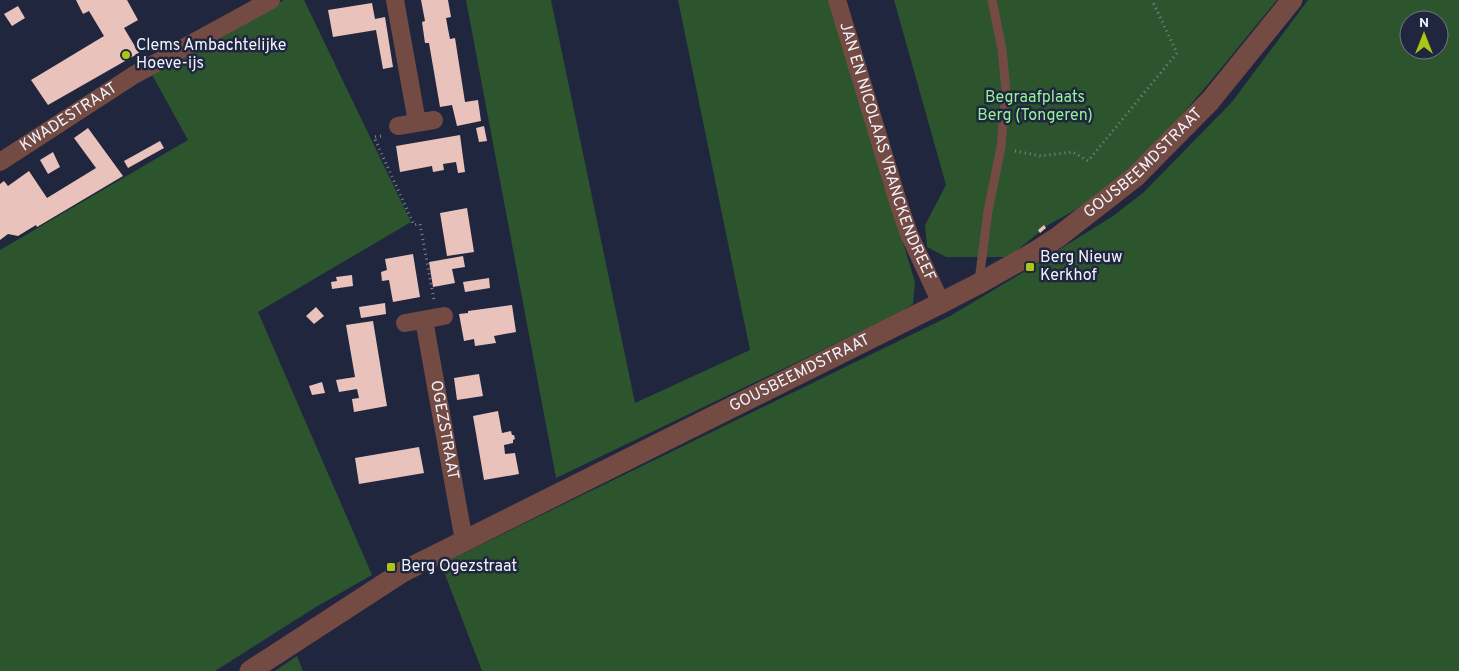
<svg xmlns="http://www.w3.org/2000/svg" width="1459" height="671" viewBox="0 0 1459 671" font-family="Overpass,sans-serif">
	<rect width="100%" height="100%" fill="#21263f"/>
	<path fill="#2c542d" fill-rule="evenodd" d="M284,0H304L411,222L258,312L372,575L316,607L215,671H0V250L188,140L151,73Z
		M466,0H551L635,403L750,350L678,0H830L915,282L913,304L899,313L556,478Z
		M894,0H1277L1209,83L1149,153L1086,204L1048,225L1009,257H946L927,247L925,225L946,185Z
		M1308,0H1459V671H482L441,564L950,316L1012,279L1113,216L1144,192L1232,102ZM1409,20H1439V50H1409Z
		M297,656L303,671H275Z"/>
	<path fill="#eac2bc" d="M76,0H127L138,20L124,28L139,53L48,105L31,80L104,36L89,11L83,14Z
		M421,0H448L451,17L446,18L448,29L450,39L455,38L465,102L478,100L481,121L457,126L452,105L440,107L429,43H425L422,22L425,21Z
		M372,3L375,19L385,17L393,67L383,69L376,30L333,37L328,10Z
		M18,6L25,18L12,26L4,14Z
		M484,126L487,141L479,142L476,128Z
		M88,128L123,176L37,227L36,225L18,236L8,234L0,240V184L4,181L8,186L29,171L47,198L96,168L74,138Z
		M460,135L465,172L458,173L456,162L443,164L444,170L433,172L432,166L400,172L396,146Z
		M160,141L164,148L128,168L124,161Z
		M53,152L60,167L48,174L40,160Z
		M467,208L474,252L447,256L440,213Z
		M1044,225L1046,228L1040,233L1038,230Z
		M413,254L420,297L393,302L389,280L382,281L381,272L387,270L385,259Z
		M463,256L465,267L452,269L455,283L433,287L429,262Z
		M352,275L353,286L332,289L331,282L337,281L336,277Z
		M489,278L490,288L465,292L463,282Z
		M385,303L386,314L361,318L359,307Z
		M512,305L516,332L494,336L496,343L475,346L474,339L464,341L459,314L468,313V311Z
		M316,307L324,316L314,324L306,316Z
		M373,321L387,406L354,412L352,399L359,398L357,389L339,392L336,380L355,377L346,325Z
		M479,374L483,396L457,400L454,378Z
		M322,382L325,393L312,395L309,386Z
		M498,411L502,433L511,431L512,435H514L515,439L513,440V443L504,445L505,454L515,453L519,474L484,480L473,416Z
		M419,447L424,473L359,484L355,458Z"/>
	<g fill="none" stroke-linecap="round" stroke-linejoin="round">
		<path stroke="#7f8396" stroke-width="3" stroke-dasharray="1 4" stroke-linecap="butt" d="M381,136L374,137L414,225L420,224L434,300
			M1015,151L1041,156L1073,152L1088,161L1177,53L1152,0"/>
		<path stroke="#744b43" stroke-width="9" d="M979,281L988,211L1001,147L1006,91L1002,49L992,0"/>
		<g stroke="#744b43" stroke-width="18">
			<path d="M395,0L417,122"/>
			<path id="s1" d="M837,0L899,205L909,234L941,303"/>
			<path d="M398,126L434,120"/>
			<path id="s2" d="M0,162L134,75L271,0"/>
			<path id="s3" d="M424,320L464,541"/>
			<path d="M405,323L444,316"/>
		</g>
		<path stroke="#744b43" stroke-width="21" id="s4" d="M250,671L404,571L941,303L978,284L1035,252L1058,237L1135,177L1210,101L1292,0"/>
	</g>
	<g fill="#abc614" stroke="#21263f" stroke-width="2">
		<circle cx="126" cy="55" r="5"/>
		<rect x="1025" y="262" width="10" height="10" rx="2.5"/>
		<rect x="386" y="562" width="10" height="10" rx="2.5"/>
	</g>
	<g text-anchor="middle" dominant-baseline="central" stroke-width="5" stroke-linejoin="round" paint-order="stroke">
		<g font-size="16" fill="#f0f3fe" stroke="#21263f" text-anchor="start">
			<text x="136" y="46">Clems Ambachtelijke<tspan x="136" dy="18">Hoeve-ijs</tspan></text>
			<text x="1040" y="258">Berg Nieuw<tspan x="1040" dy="18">Kerkhof</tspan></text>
			<text x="401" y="567">Berg Ogezstraat</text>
		</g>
		<g font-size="16" fill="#93f495" stroke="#21263f">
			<text x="1035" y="98">Begraafplaats<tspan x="1035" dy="18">Berg (Tongeren)</tspan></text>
		</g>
		<g font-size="16" fill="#f0f3fe" stroke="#21263f">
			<text stroke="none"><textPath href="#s2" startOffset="82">KWADESTRAAT</textPath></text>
			<text stroke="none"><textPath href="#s1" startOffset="160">JAN EN NICOLAAS VRANCKENDREEF</textPath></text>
			<text stroke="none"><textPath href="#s4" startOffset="1031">GOUSBEEMDSTRAAT</textPath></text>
			<text stroke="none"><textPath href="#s4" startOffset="626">GOUSBEEMDSTRAAT</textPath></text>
			<text stroke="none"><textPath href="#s3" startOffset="112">OGEZSTRAAT</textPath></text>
		</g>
	</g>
	<g transform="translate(1424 35)"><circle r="24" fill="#21263f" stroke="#74788b"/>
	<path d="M0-4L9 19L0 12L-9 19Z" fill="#abc614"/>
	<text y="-8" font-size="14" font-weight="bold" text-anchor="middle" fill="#f0f3fe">N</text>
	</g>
</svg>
